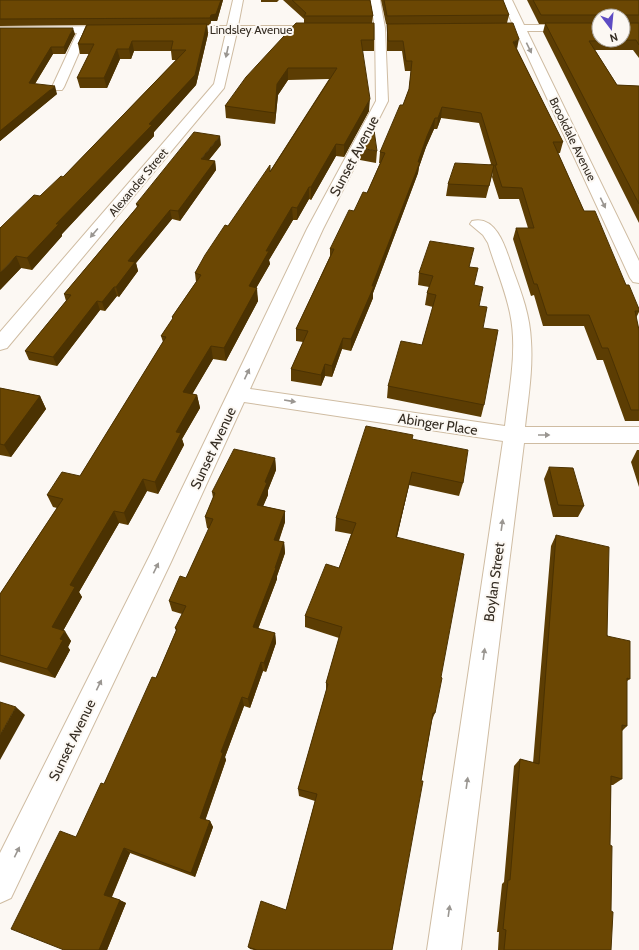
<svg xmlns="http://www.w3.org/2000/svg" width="639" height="950" viewBox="0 0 639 950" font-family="Cabin,sans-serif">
	<rect width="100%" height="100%" fill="#fcf8f3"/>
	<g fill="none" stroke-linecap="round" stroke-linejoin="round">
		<defs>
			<path id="minor" d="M233,0H243L238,26H320L325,29L320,32H237L224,88L7,348L0,350V332L214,84L226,32H178L173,29L178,26H227Z
				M370,0H380L385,28L388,101L323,229L250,389L505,426C509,389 518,350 510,313C505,289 495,266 488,243L483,235L470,224L472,221C498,214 507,253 513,270C522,294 530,316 531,341C533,370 528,399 525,427H639V443H524L461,950H427L503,441L244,402L171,562L11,898L0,903V853L150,555L307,229L376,101L375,28Z
				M502,0H512L524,25H599V31H527L639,261V283L633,282L630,278L516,31H484L479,28L484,25H513Z
				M114,26L119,29L118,31L88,32L64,87L62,90H54L52,87L77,33H0V27Z"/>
		</defs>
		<use href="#minor" stroke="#cfbca2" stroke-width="2"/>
		<use href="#minor" fill="#fff" fill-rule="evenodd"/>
	</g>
	<path fill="#5c3d03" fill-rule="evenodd" d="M0,0H223L217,21H211L210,25H207L208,34L196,85L154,132V136L62,234V236L32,270L21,268L0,290L40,196L63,177L176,60H172L171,51H134L131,59H120L107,88H80L77,78L89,54H80L78,44L86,25L0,26Z
		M261,0H279L277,2H261Z
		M283,0H370L373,16L372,23L374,40V51H362L369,111L344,157L336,156L311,200L309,199L297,220H293L269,260L270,264L256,288L258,301L226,361L213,359L192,394L197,395L200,408L182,439L184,445L158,494L147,491L128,525L119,523L79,592L82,597L63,631L71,641L68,647L70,650L55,678L0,662V594L57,508L53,507L47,495L80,476L163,342L161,336L173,319L172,317L196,282L195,273L228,226L270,171L329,79L288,80L278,95L275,124L226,118L225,106L304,23V19Z
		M381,0H503L509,15L507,23L517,49L563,142L560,153H558L584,211L626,285L639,309V312L636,318L639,330V421H625L603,360H597L584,326H543L534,295L531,296L513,239L516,228H528L519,199H499L492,177L493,171L486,198L446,196L448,184L491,164L479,123L441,118L437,129H434L426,147L419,167L418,173L373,293V298L351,351L342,349L332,377L325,376L321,386L291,381V369L303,342L296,341V329L330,256V249L354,211L367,193L380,163H379L380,152L403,105L409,89L411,71H405L402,51H387V24H386Z
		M527,0H639V58L633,50H595L617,85L639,86V223L543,32L545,24H539ZM599,16H623L599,40Z
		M0,28L75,34L65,54H53L35,84L57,94L0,141Z
		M221,145L209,160L215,161L216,170L180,221L172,219L136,263L138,271L119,297L117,296L105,311L100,310L57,366L29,360L25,351L66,301L64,294L137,207L136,204Z
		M360,148L377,151L376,163L360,160Z
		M470,267L474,285L483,328L484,405L481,417L387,398L388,386L422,345L433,307L425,305L427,293L429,287L418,285L419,273Z
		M0,388L40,396L46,409L11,457L0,455Z
		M412,439L463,483L459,496L409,485L397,537L435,713L432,720L421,781L392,950H254L250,949L248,947L286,910L315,801L299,796L298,789L326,691V683L339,638L305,627V616L339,568L351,534L335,531L336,518Z
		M637,450H639V487L631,462Z
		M275,458L276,470L268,490V495L263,506L285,511V522L279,541L284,542L285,553L277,576V579L258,629L275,633L276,643L266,672L263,671L250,708L244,706L225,757L226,760L205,820L210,821L213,827L195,877L130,853L112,897L126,903L107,950H64L76,837L104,784L156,678L176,631L175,628L182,614L172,611L169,601L186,578L209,529L207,528L205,517L213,498L212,492Z
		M549,467L584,506L578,517H553L544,479Z
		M556,535L630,679L627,681V726L622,731V779L613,785H611L610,845L611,950H498L499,932H497L502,884L504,882L514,766L520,759L533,763L551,546Z"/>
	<path fill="#4b3202" d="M221,0H223L217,21H211L210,25V18L211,15Z
		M207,24L208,34L196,85L154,132V136L62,234V236L32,270L27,258L56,224L149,124Z
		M73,28L75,34L65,54L64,47Z
		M519,39L517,49L513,42Z
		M132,41L134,51L131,59L129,49Z
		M51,47L53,54L31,90L29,83Z
		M117,49L120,59L107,88L104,78Z
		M288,68V80L278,95L275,124V113L277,84Z
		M55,86L57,94L0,141V131Z
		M370,99L369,111L344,157V145Z
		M442,107L441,118L437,129L438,118Z
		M435,118L434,129L426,147L419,167L418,173L373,293V298L351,351V339L372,286L427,136Z
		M220,136L221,145L202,168L201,159Z
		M336,144V156L311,200V187Z
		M215,161L216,170L180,221L178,211Z
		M309,187V199L297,220V208Z
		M292,207L293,220L269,260L270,264L250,299L249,286L266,251Z
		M170,210L172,219L136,263L138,271L119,297L116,287L128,261Z
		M16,256L21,268L0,290V273Z
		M114,287L117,296L105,311L102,302Z
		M257,288L258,301L226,361L224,348Z
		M97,301L100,310L57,366L53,357Z
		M343,338L342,349L332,377V366Z
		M211,346L213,359L186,405L183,392Z
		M325,364V376L321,386V375Z
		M197,395L200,408L182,439L184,445L158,494L155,482L176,432Z
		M40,396L46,409L11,457L4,445Z
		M275,458L276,470L268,490V495L259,516L257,505L265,482Z
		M412,472L409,485L394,549L396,537Z
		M143,479L147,491L128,525L124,513Z
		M114,511L119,523L79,592L82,597L59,638L52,627L70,585Z
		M285,511V522L275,551L274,540Z
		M284,542L285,553L277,576V579L255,637L253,627Z
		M65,631L71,641L68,647L70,650L55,678L47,669L60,639Z
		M275,633L276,643L266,672L264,663Z
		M261,662L263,671L250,708L248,699Z
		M242,697L244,706L225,757L226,760L204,824L200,818L221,752Z
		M16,707L25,715L0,760V735Z
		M210,821L213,827L195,877L191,873Z
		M124,848L130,853L111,898L104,895Z
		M120,900L126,903L107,950H99Z"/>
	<path fill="#6b4703" stroke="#4b3202" d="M0,0H221L216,14L211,15L210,18L0,19Z
		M292,0H370L373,16H304L306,13Z
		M384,0H503L509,15L387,16Z
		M533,0H639V15H626L624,16L625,23H639V45L636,40L589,41L617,85L639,86V204L545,23H599V40H623V16H603V15H541Z
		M296,23H374V40H361L370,99L344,145L336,144L311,187H309L297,208L292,207L266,251H269L249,286L257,288L224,348L211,346L183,392L197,395L176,432L181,433L155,482L143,479L124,513L114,511L70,585L75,587L52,627L65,631L60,639L63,640L47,669L0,655V594L63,499L47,495L62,472L80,476L166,337L161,336L173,318L172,317L201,275L195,273L205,255L225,225L228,226L270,165V172L337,68H288L277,84L275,113L225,106L246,77Z
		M513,23L519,39L513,42L563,142H553L584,211H595L626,285H629L639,309V311H635L639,330V410H631L608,348H602L589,315H547L537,284H534L516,228H534L522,188L502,187L495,165H497L481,113L442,107L438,118H435L427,136L418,162H420L372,286H374L351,339L343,338L332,366L325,364L321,375L291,369L308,331L296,329L334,249H330L349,210L354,211L363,192L367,193L385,153L380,152L400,105H403L409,89L412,61H406L403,41H388L387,24Z
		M207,24L195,75L149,124L152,125L56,224H59L27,258L16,256L0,273V228L34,195L40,196L61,176L63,177L186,50H171L173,41H132L129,49H117L104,78H77L94,44H78L87,25Z
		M0,28H73L64,47H51L29,83L55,86L0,131Z
		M373,123L377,151L360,148Z
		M194,132L220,136L201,159L215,161L178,211L170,210L128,261L135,262L116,287H114L102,302L97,301L53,357L25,351L71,295L64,294L139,205L136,204Z
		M455,163L494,165L489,186L448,184Z
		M430,241L474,248L469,267L478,268L474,285L483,287L479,306L487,307L483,328L498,330L484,405L388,386L401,341L422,345L436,295L427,293L433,276L419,273Z
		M0,388L40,396L4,445L0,444Z
		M366,426L413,435L412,439L468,450L463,483L412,472L396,537L464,554L441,677L442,678L435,713H433L421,781H423L392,950H257L248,947L261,901L286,910L317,794L298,789L328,684L326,683L342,627L305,616L326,564L339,568L356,523L336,518Z
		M234,449L275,458L265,482L267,483L257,505L285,511L274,540L284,542L275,568H276L253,627L275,633L264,663L261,662L248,699L242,697L221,752L223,753L200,818L210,821L191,873L124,848L104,895L120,900L99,950H64L11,929L60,831L76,837L101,783L104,784L152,677L156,678L177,629L175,628L186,606L169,601L180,576L186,578L213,519L205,517L215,493L212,492Z
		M549,467L573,468L584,506L558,505Z
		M556,535L609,547L607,636L630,641V679L627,678V726L622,725V779L611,776L610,845L612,846L611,911L613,912L611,950H504L506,930L503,929L508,880H510L520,759L539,764Z
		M0,702L16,707L0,735Z"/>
	<defs><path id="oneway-solid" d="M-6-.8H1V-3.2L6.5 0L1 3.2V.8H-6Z"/></defs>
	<g fill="#9a9691">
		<use href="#oneway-solid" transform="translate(529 48) rotate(64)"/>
		<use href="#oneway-solid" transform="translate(227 52) rotate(102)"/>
		<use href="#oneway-solid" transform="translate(603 203) rotate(64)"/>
		<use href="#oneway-solid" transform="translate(94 233) rotate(130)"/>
		<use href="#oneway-solid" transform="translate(247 374) rotate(-65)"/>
		<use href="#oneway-solid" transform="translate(290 401) rotate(9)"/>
		<use href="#oneway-solid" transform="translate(544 435)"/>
		<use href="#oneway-solid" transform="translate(502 525) rotate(-82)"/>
		<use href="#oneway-solid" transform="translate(156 568) rotate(-64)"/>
		<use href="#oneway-solid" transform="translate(484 654) rotate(-82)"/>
		<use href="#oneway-solid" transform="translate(99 685) rotate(-64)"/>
		<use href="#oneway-solid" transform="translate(467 783) rotate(-82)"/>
		<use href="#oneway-solid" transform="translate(17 852) rotate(-64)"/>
		<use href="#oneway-solid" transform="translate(449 911) rotate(-82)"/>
	</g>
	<g text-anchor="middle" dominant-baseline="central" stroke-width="4" stroke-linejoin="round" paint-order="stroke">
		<g font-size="12" fill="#352d23" stroke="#fcf8f3">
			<text x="251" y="29">Lindsley Avenue</text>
			<text transform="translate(573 139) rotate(64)">Brookdale Avenue</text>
			<text transform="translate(138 182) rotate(-50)">Alexander Street</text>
		</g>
		<g font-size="14" fill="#352d23" stroke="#fcf8f3">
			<text transform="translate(354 156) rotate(-62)">Sunset Avenue</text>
			<text transform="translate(438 424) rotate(9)">Abinger Place</text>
			<text transform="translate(213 448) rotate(-65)">Sunset Avenue</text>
			<text transform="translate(494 582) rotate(-82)">Boylan Street</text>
			<text transform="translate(72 740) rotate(-64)">Sunset Avenue</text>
		</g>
	</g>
	<g transform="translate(611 28) rotate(164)"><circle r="19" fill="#fcf8f3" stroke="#aca7a0"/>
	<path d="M0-3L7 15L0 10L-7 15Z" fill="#5d4bc3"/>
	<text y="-6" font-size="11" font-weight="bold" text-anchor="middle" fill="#352d23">N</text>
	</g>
</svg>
